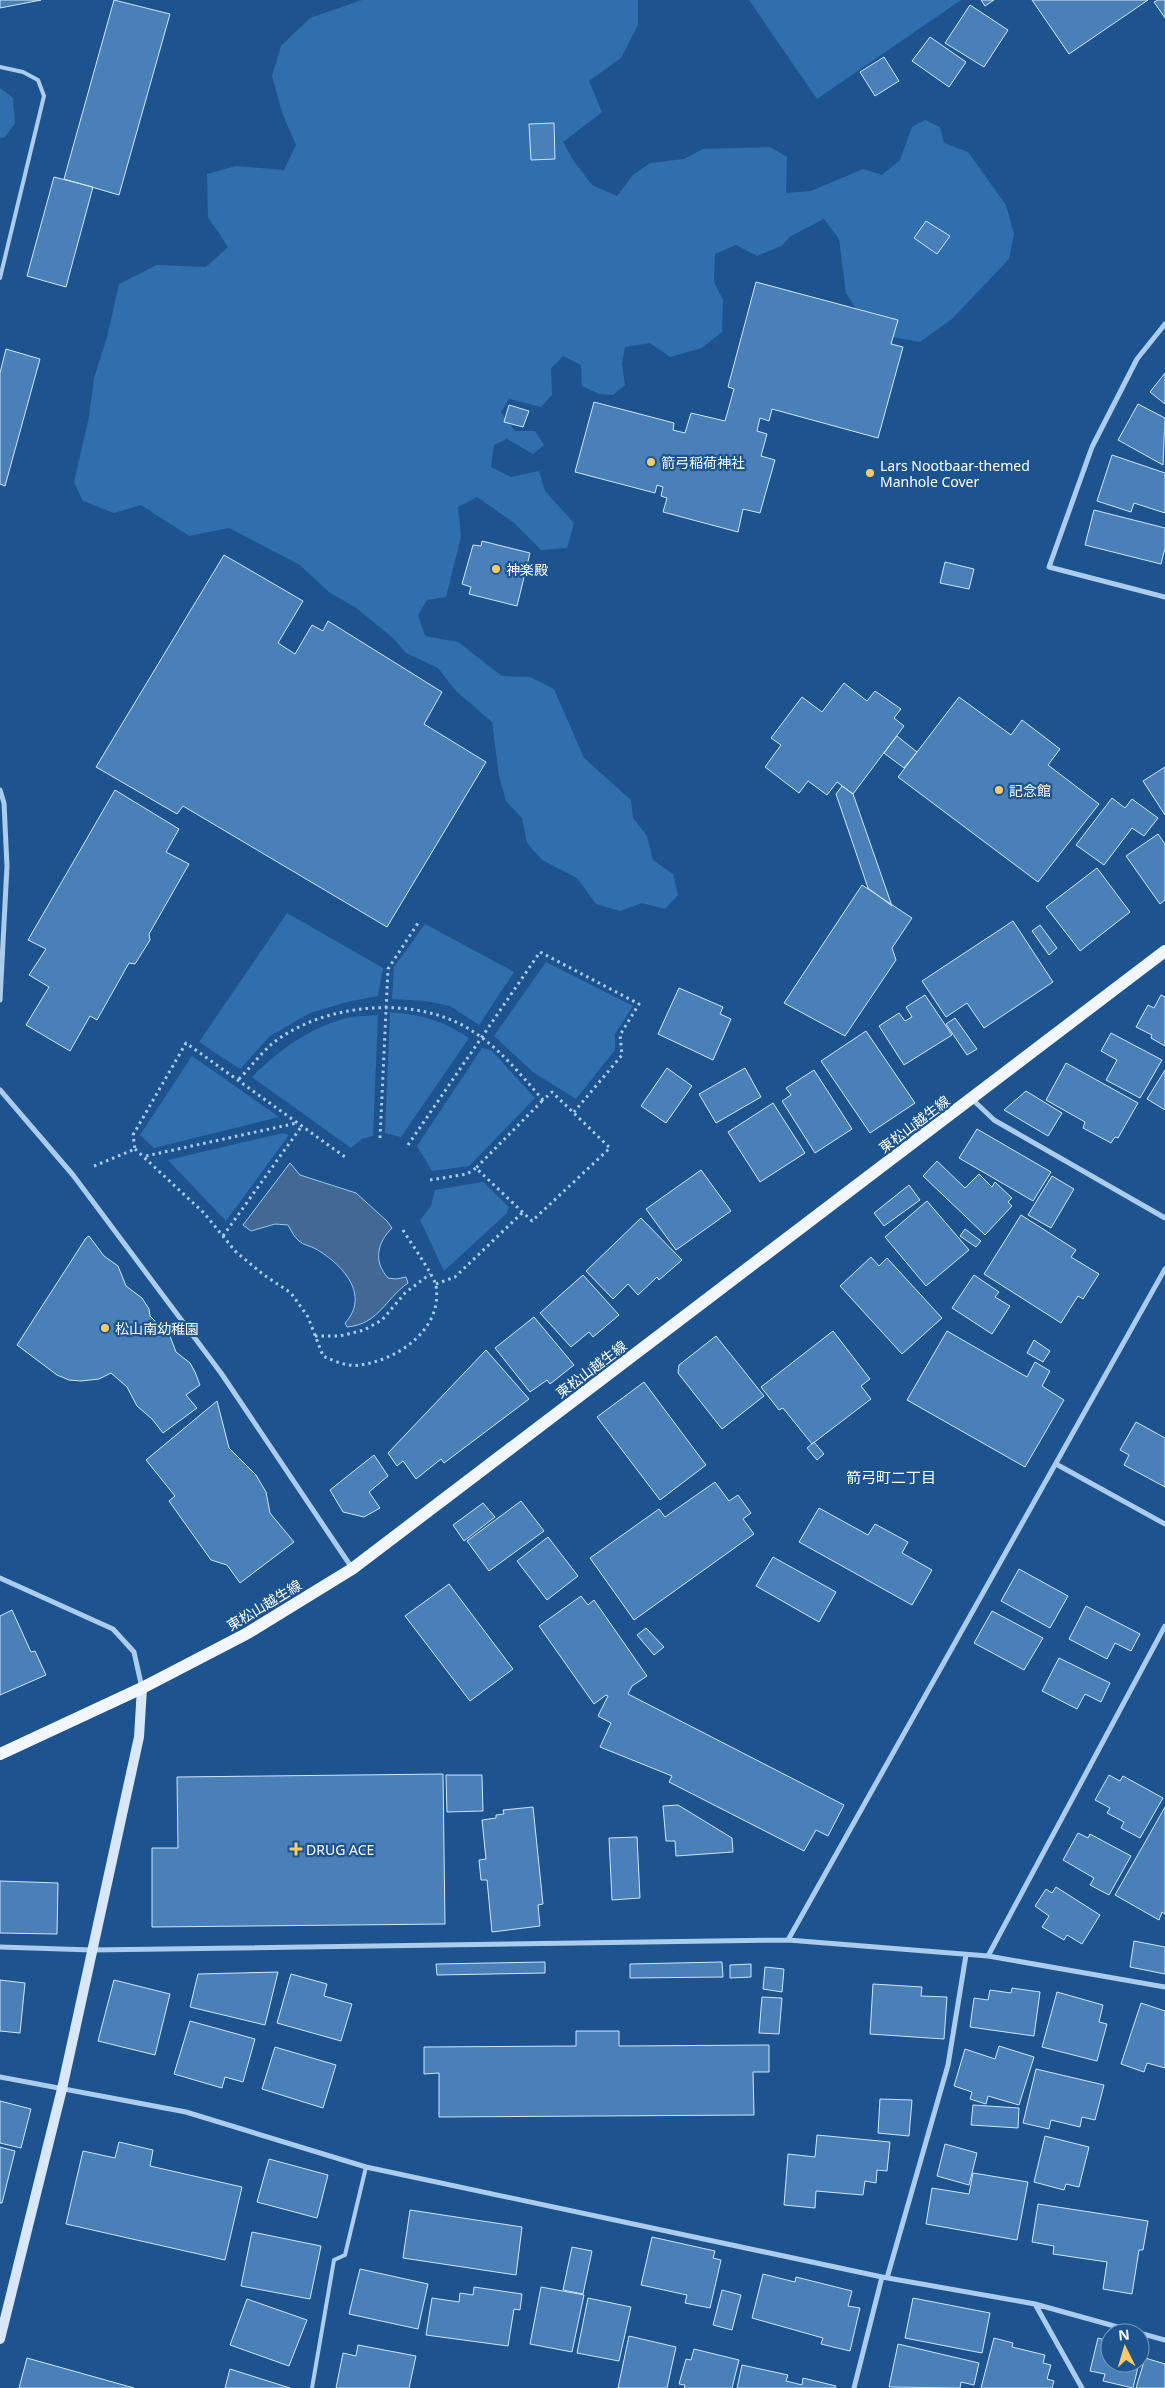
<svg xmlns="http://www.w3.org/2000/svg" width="1165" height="2388" viewBox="0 0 1165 2388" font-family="'Noto Sans','Noto Sans JP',sans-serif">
	<rect width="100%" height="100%" fill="#1d548f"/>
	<path fill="#306ead" d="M362,0H638V25L621,58L589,81L602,112L563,142L573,160L592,185L617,196L633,175L650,163L684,159L703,149L770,147L787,157L786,193L811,191L863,169L882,175L900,160L912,127L925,120L940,127L944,143L968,152L1006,205L1014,234L1009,259L952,319L920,342L882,335L866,325L846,293L839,239L824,219L791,236L781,246L757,256L736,245L715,254L714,282L723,300L722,332L702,348L670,357L650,343L625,347L622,363L625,385L613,395L599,394L582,386L581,365L563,356L551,369L552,395L541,407L509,399L501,412L515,431H535L544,445L533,454L507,439L494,445L491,467L511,477L539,471L545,491L574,523L567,548L541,550L513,522L477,497L458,507L461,537L446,597L427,600L418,615L425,636L458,642L502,676L530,677L554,689L584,758L631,800L633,818L647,836L653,860L673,874L678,895L665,909L642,903L620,911L596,904L577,878L542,860L527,843L522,818L506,801L499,776L492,722L455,690L438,668L406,653L393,638L355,607L330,593L300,565L229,528L189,536L141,505L114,513L83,501L74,482L89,417L94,378L107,337L119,284L157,265L206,267L228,247L208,217L207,174L236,166L284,170L296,145L283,115L272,76L281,46L310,18Z
		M749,0H961L817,99Z
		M0,88L13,98L15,123L5,137L0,138Z
		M287,913L383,968L378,996L347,1002L310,1013L270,1036L240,1069L199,1042Z
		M425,924L514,972L479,1025L450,1006L426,1001L392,999L394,967Z
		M546,962L633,1006L615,1034V1050L576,1099L533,1072L494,1036Z
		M390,1012C422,1015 442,1020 469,1038L401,1137L385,1133Z
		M378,1015L373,1136L362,1139L351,1148L252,1077C278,1051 308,1029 343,1019C354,1016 367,1016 378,1015Z
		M482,1048L491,1050L535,1098L469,1166L432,1171L417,1146Z
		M192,1056L279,1117L154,1148L140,1135Z
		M283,1133L289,1135L226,1221L168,1160Z
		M483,1182L509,1207L506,1214L444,1271L420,1220L431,1206L435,1190Z"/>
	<path fill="#416993" stroke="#9ec7ef" d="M290,1163L300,1175L356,1193L387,1221L392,1228C377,1243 373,1261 388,1278L396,1279L406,1277L408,1283C384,1300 379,1324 347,1327L345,1323C371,1295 342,1264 316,1249C311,1246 303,1245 299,1241C294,1237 291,1230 288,1225L275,1224L251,1231L243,1225Z"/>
	<path fill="#4a80b8" stroke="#d1e5fa" d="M0,0H41L0,8Z
		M114,0L170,14L119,195L64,179Z
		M981,0H994L985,6Z
		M1032,0H1148L1069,54Z
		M1158,0H1165V18L1154,2Z
		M970,5L1008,30L984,67L945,43Z
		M930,37L966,62L949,87L912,61Z
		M884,57L899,81L875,96L860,72Z
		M554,123L555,159L531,160L529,124Z
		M54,177L93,187L66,287L27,276Z
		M926,221L950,236L937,254L914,238Z
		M756,282L898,320L891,344L903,347L878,438L772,409L769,421L760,418L757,431L767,434L761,456L775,460L760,513L743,509L738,532L663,512L667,498L661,496L663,487L657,485L655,493L575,472L594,402L674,423L673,430L685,433L691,413L725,421L734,389L728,387Z
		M6,349L40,359L5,486L0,484V373Z
		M1165,373V404L1150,392Z
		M1138,404L1165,418L1163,465L1118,440Z
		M509,405L529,411L523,427L504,422Z
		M1112,455L1165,473V513L1134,503L1131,512L1097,501Z
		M1094,510L1165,528V548L1161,564L1085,545Z
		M482,541L530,553L517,606L469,594L471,587L462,584L473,545L481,546Z
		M224,555L303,601L278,643L295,654L312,625L323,631L328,621L442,692L424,724L486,762L387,927L183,806L177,814L96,767Z
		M945,562L974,569L969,589L940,583Z
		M844,683L867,701L875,691L901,709L894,718L904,726L853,794L837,782L827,795L808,781L799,793L765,767L781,745L771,738L802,697L822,712Z
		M959,697L1011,735L1022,720L1060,749L1048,765L1099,804L1038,882L898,777Z
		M897,736L917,752L904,768L884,753Z
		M1165,767V815L1143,781Z
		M842,786L853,794L892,906L868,888L836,794Z
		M115,790L179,829L166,852L189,864L149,934L150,940L135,964L129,963L97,1020L90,1016L70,1051L26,1025L49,987L29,975L46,949L28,940Z
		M1112,798L1125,808L1132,799L1158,818L1144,836L1132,828L1104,865L1076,845Z
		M1158,834L1165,844V900L1160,904L1126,856Z
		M1097,868L1130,912L1080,951L1046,907Z
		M862,885L912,918L892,948L896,960L845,1036L784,1003Z
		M1013,921L1053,982L984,1028L967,1003L946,1017L922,981Z
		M1040,925L1057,948L1049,955L1032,931Z
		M679,988L723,1007L720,1014L731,1019L713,1060L658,1034Z
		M925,995L952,1035L904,1065L879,1026L899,1013L905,1021L912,1017L906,1007Z
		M1161,995L1165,997V1046L1151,1038L1152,1035L1136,1027L1148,1005L1154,1008Z
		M955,1018L977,1049L967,1055L946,1024Z
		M866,1031L915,1103L870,1133L821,1061Z
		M1111,1033L1162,1060L1140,1098L1106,1080L1117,1060L1101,1051Z
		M1066,1063L1138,1103L1118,1138L1115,1137L1111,1143L1083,1128L1085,1122L1046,1100Z
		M667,1068L692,1086L666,1123L641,1106Z
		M745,1068L761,1097L716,1123L699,1094Z
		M814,1070L852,1129L815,1153L782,1101L791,1095L786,1088Z
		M1165,1070V1110L1147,1099Z
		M1026,1091L1062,1113L1048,1136L1004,1110Z
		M773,1103L805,1153L760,1182L728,1132Z
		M977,1129L1051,1172L1033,1201L959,1158Z
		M937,1161L965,1188L979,1174L992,1187L995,1182L1012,1198L1008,1202L1012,1206L985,1235L923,1176Z
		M701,1170L731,1211L676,1250L646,1209Z
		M1052,1176L1074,1189L1051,1228L1028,1215Z
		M909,1185L920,1200L884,1226L874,1213Z
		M927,1201L969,1250L926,1286L885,1237Z
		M1021,1215L1076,1250L1071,1257L1099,1274L1083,1299L1078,1296L1061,1323L984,1274Z
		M641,1218L682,1260L659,1280L657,1277L638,1295L628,1284L613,1299L586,1271Z
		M965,1229L981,1241L976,1247L960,1236Z
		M89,1236L104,1256L118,1266L126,1286L142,1298L149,1309L150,1316L170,1336L176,1352L190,1363L195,1372L200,1385L186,1395L197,1408L163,1433L152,1419L137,1406L127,1387L111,1373L99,1379L81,1381L69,1380L57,1375L17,1345L86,1238Z
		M871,1257L879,1266L887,1258L942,1318L902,1354L840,1286Z
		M583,1275L619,1315L593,1337L589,1332L571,1347L540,1313Z
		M974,1275L999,1292L995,1297L1010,1306L992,1334L952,1308Z
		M534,1317L574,1365L550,1384L547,1380L530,1392L495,1348Z
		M833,1331L870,1379L861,1386L871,1399L812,1444L783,1408L779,1410L761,1387Z
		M947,1331L1027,1377L1035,1362L1050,1371L1042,1386L1064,1400L1025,1467L907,1400Z
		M716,1336L764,1396L722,1429L678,1373L679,1365Z
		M1034,1340L1050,1351L1043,1362L1027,1353Z
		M486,1350L529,1399L444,1463L441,1459L416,1479L403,1461L397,1466L388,1453Z
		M644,1382L706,1465L660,1500L597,1417Z
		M217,1401L229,1448L256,1475L266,1492L270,1513L294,1542L240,1583L227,1565L211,1560L169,1501L175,1496L146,1460Z
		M1136,1422L1165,1438V1487L1124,1465L1129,1455L1120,1450Z
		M814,1442L824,1454L817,1460L807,1448Z
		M374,1455L388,1476L369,1492L380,1508L364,1517L343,1512L330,1490Z
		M715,1482L729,1501L738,1495L751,1513L743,1519L754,1534L634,1620L590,1558L659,1509L665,1517Z
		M521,1501L544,1531L489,1571L467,1541Z
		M483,1503L495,1517L464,1541L453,1525Z
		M819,1508L868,1535L875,1524L908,1542L902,1553L932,1570L912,1605L799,1542Z
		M548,1537L578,1576L547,1600L517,1561Z
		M773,1557L836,1592L819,1622L756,1586Z
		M1019,1569L1068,1596L1050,1628L1001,1601Z
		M449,1584L513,1669L470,1701L405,1616Z
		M581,1596L588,1605L594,1600L647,1676L632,1686L628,1694L844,1805L828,1836L816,1830L804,1851L669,1782L672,1776L600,1747L611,1723L598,1716L608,1696L606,1695L594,1704L539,1626Z
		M1086,1606L1140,1634L1131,1651L1115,1643L1107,1659L1069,1639Z
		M12,1610L31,1652L35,1651L46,1675L0,1695V1616Z
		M992,1611L1043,1638L1024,1670L974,1643Z
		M646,1628L664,1647L654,1655L637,1635Z
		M1059,1658L1110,1683L1101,1702L1085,1694L1077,1709L1042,1691Z
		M443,1774L445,1924L152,1927V1848H178L177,1777Z
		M446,1775H482L483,1811L447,1812Z
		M1109,1775L1120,1781L1123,1776L1163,1798L1140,1838L1121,1828L1124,1822L1107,1813L1110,1808L1095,1800Z
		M678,1805L732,1838L733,1852L676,1856L675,1841H666L663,1806Z
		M533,1807L543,1904L538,1905L540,1926L492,1932L487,1880H481L479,1860L486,1859L482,1820L496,1818V1815L504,1814L503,1810Z
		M1165,1807V1914L1162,1912L1159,1920L1115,1895Z
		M1078,1833L1088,1838L1090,1834L1131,1856L1109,1895L1090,1885L1094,1878L1063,1860Z
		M637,1837L640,1898L612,1900L609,1838Z
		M0,1881L58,1883L57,1934L0,1933Z
		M1056,1887L1100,1915L1082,1944L1067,1935L1064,1940L1042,1927L1049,1916L1035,1906L1046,1889L1052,1893Z
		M1134,1941L1165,1947V1974L1130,1967Z
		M545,1962V1973L437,1975L436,1964Z
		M722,1962L723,1977L630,1978V1964Z
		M751,1964V1977L730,1978V1965Z
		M765,1967L784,1969L782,1992L763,1989Z
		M278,1972L265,2025L190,2007L198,1974Z
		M291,1974L327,1984L324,1996L352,2004L341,2041L277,2023Z
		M0,1980L25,1983L20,2033L0,2031Z
		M114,1980L170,1994L155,2055L98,2041Z
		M873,1984L922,1987L921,1996L947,1997L944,2039L870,2034Z
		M1012,1988L1040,1992L1034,2036L970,2027L974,1998L988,2000L990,1990L1011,1993Z
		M1057,1992L1103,2005L1099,2022L1107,2024L1097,2061L1042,2047Z
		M762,1997L782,1998L779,2034L759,2033Z
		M1141,2003L1165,2011V2068L1147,2063L1144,2072L1121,2064Z
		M190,2021L255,2039L243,2082L225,2077L222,2088L174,2074Z
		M576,2031H619V2046L769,2045V2072H753L754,2115L439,2117V2073L424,2074V2047L576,2046Z
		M999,2046L1034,2057L1019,2105L988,2096L986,2104L970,2099L972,2092L954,2086L965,2049L995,2059Z
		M275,2047L336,2065L323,2108L262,2089Z
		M1036,2069L1104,2085L1095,2120L1082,2117L1080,2127L1051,2120L1049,2129L1023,2123Z
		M880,2099L912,2100L909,2136L878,2133Z
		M0,2101L31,2109L21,2148L0,2143Z
		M973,2105L1019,2108L1018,2128L971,2125Z
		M817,2135L890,2142L887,2171L877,2170L876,2183L865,2181L863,2195L816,2191L815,2208L784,2205L788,2154L815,2157Z
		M1045,2136L1089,2147L1079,2187L1066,2184L1064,2190L1034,2182Z
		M119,2142L153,2150L150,2166L242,2187L225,2260L66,2224L83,2151L115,2158Z
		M945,2144L977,2153L969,2185L937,2176Z
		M0,2147L15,2151L2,2203H0Z
		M269,2159L328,2175L317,2218L257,2202Z
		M973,2173L1028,2182L1017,2240L926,2224L932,2188L969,2194Z
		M1038,2204L1148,2221L1143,2250H1139L1132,2294L1103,2289L1107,2262L1053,2254L1054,2246L1032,2242Z
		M410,2210L522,2227L516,2275L403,2258Z
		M252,2232L321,2246L310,2299L241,2286Z
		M652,2237L715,2251L713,2258L721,2260L710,2308L685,2303L687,2295L641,2285Z
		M572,2247L592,2251L583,2294L563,2290Z
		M360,2269L428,2284L418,2329L349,2314Z
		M763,2274L795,2282L796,2277L852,2291L848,2306L860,2308L850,2351L821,2344L823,2338L752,2318Z
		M474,2287L522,2294L520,2310L514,2309L508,2346L426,2335L432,2298L459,2302L460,2293L473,2295Z
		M541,2287L584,2295L572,2352L530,2344Z
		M722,2290L741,2295L732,2330L713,2325Z
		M588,2298L631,2307L619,2361L577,2353Z
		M913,2298L990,2313L982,2353L905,2338Z
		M247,2299L307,2320L289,2366L230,2345Z
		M629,2336L676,2347L667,2388H618Z
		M994,2338L1013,2343L1012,2347L1045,2355L1043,2363L1051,2365L1047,2379L1054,2381L1052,2388H981Z
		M1098,2338L1110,2341V2363H1139L1133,2388L1103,2381L1105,2374L1090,2371Z
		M898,2344L979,2363L974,2385L961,2382L960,2388L889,2387Z
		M358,2345L416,2356L409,2388H336L343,2353L356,2356Z
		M694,2349L739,2360L732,2388H684L685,2385L679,2384L686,2359L691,2360Z
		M27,2358L134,2388H19Z
		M1145,2358L1165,2364V2388H1136Z
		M742,2365L788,2375L786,2381L802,2385L803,2378L836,2386L835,2388H737Z
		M230,2369L290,2388H225Z"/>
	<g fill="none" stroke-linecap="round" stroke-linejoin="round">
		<path stroke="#abcced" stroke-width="3" stroke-dasharray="2.5 4" stroke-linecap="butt" d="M239,1079C250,1068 261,1053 273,1043C324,1003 414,995 469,1029C499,1047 520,1074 543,1100L552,1092L610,1148L532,1221L476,1168L543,1100
			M380,1138L388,969L418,923
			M408,1145L540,952L639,1004L620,1035L622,1055L574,1112
			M135,1149L204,1213L236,1252L264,1275L291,1293L308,1317L323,1356C334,1361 347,1367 360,1365C398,1360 443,1329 436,1286C435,1277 407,1237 401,1227
			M146,1156L297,1123
			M94,1166L135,1149L133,1135L186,1043L345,1157
			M430,1180L467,1174L476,1168
			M223,1236L301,1127
			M436,1284L455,1277L523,1212
			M315,1336H340L364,1330L382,1320L405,1293L430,1274"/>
		<path stroke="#abcced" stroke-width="4" d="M0,67L23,72L38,80L44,96L0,278
			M312,2388L334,2260L345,2255L366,2167"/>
		<path stroke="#abcced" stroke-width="5" d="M1165,324L1137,359L1092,447L1049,567L1165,597
			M0,790L4,803L7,866L0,1000
			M0,1090L73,1175L221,1373L352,1568
			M972,1099L994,1120L1165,1218
			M1056,1464L1165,1524
			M0,1578L113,1629L134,1652L142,1688
			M788,1940L1165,1269
			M0,1947L92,1950L788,1940L988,1956L1165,1987
			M988,1956L1165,1626
			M0,2077L186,2112L366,2167L882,2277L1035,2304L1165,2340
			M887,2278L948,2065L966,1955
			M1035,2304L1082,2388
			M854,2388L882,2277"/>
		<path stroke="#d8e8fa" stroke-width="10" d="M0,2339L62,2089L139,1737L142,1688"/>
		<path stroke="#f2f7ff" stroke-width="12" d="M0,1754L142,1688L246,1634L352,1569L1165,951"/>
	</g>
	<g fill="#fdcc69" stroke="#1d548f" stroke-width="2">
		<circle cx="651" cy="462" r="5"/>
		<circle cx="870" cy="473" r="5"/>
		<circle cx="496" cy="569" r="5"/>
		<circle cx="999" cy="790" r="5"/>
		<circle cx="105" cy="1328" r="5"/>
		<path d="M293.5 1841.5h5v5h5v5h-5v5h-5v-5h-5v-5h5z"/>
	</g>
	<g text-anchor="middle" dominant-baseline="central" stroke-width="4.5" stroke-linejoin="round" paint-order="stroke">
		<g font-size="14" fill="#fff" stroke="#1d548f" text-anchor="start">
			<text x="661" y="462">箭弓稲荷神社</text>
			<text x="880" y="465">Lars Nootbaar-themed<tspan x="880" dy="16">Manhole Cover</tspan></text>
			<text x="506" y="569">神楽殿</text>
			<text x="1009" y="790">記念館</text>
			<text x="115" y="1328">松山南幼稚園</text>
			<text x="306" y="1849">DRUG ACE</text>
		</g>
		<g font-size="14" fill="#fff" stroke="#1d548f">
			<text transform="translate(914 1124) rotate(-37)">東松山越生線</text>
			<text transform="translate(591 1369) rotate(-37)">東松山越生線</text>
			<text transform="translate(264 1605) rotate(-31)">東松山越生線</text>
		</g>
		<g font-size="15" fill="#fff" stroke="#1d548f">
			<text x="891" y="1477">箭弓町二丁目</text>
		</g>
	</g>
	<g transform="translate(1125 2348) rotate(355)"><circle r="24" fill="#1d548f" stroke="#7798bc"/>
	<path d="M0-4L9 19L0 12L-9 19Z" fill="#fdcc69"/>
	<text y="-8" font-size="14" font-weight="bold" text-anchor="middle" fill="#ffffff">N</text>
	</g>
</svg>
